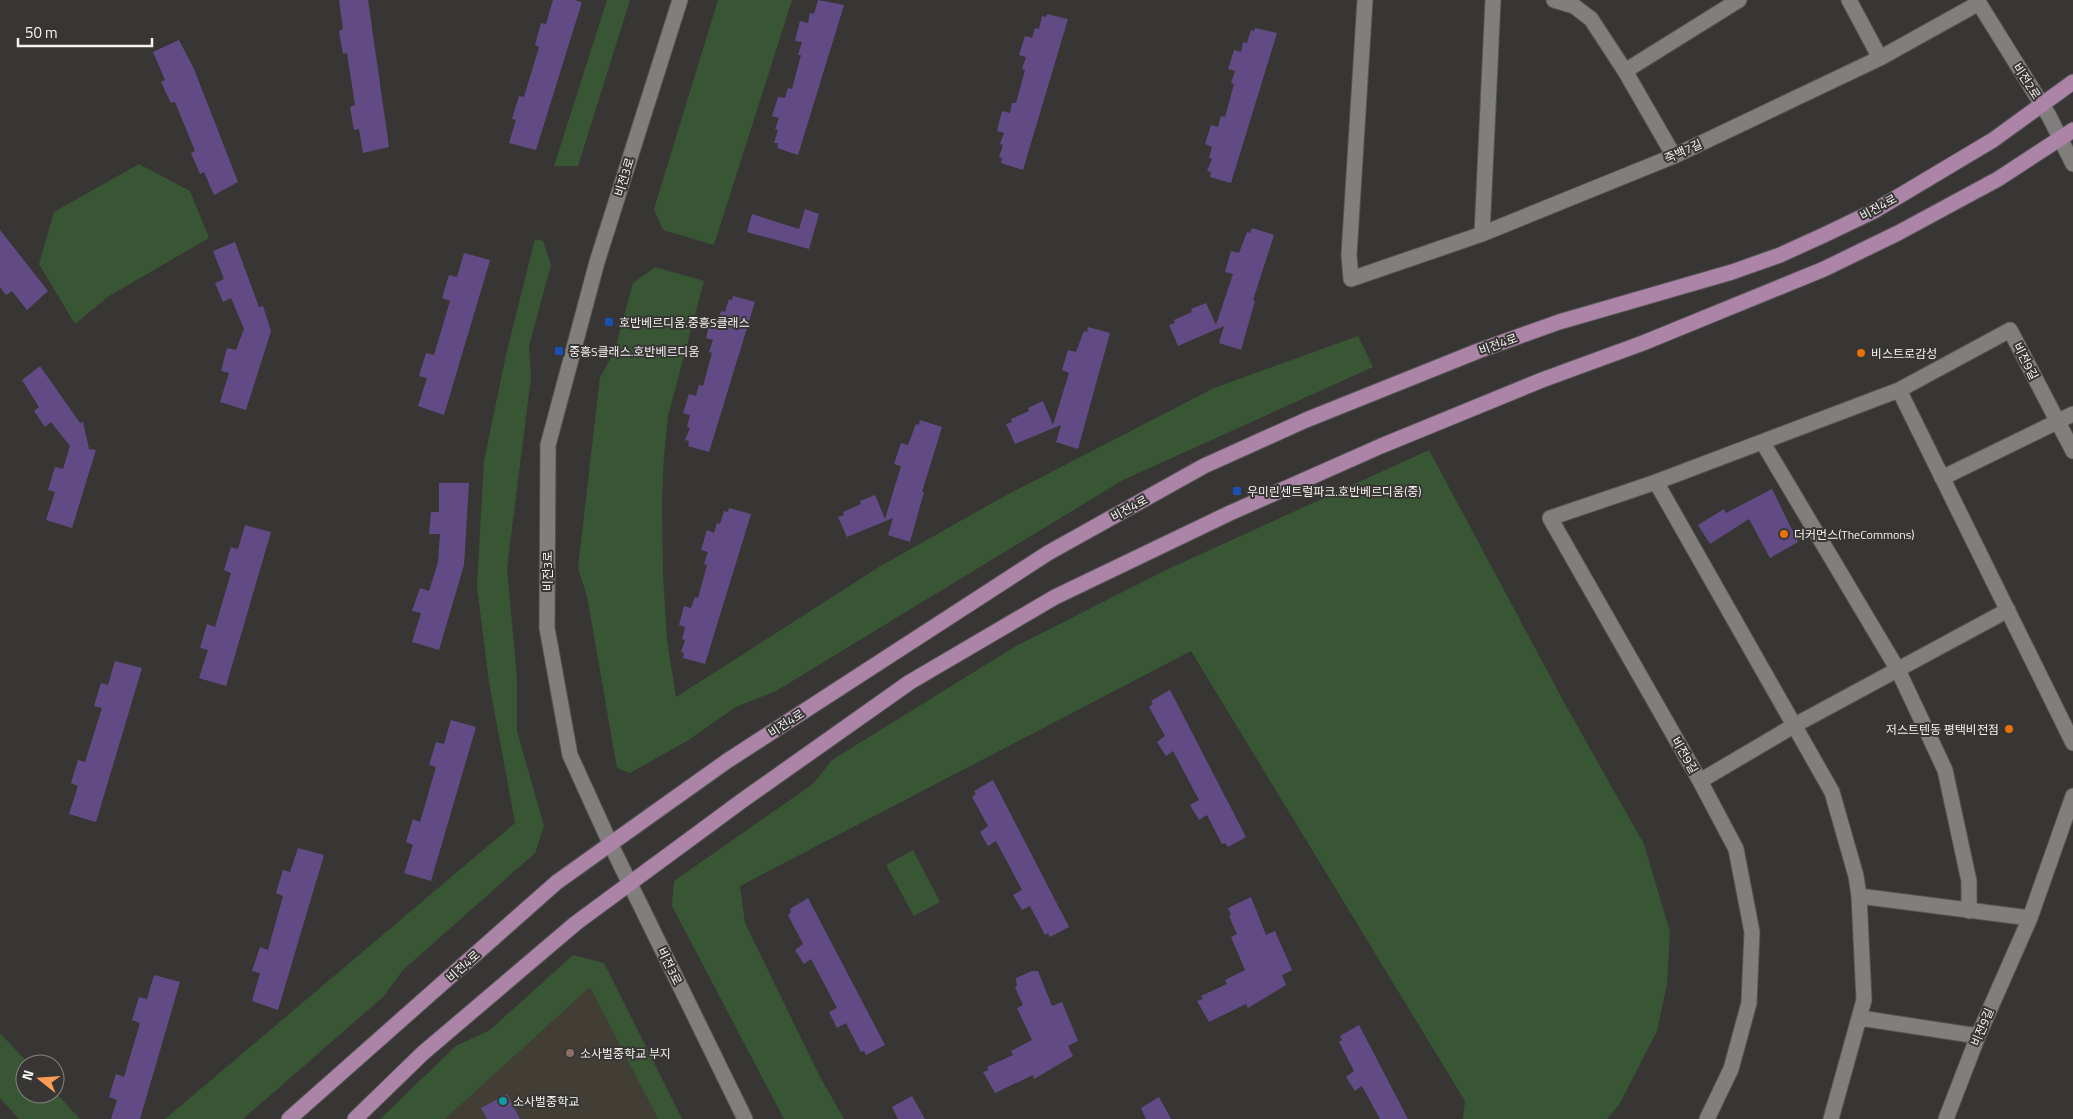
<svg xmlns="http://www.w3.org/2000/svg" width="2073" height="1119" viewBox="0 0 2073 1119" font-family="'Titillium Web','Noto Sans KR',sans-serif">
	<rect width="100%" height="100%" fill="#383634"/>
	<path fill="#423e36" d="M590,987L658,1119H442Z"/>
	<path fill="#385534" d="M607,0H630L578,166H554Z
		M718,0H792L714,245L663,230L654,209Z
		M139,164L190,191L209,238L109,296L75,324L39,264L54,212Z
		M535,239L543,241L551,265L529,346L531,377L507,568L517,678V731L544,826L535,853L403,970L384,996L243,1119H165L515,823L489,682L477,586L484,461L506,355Z
		M655,267L704,281L668,416L664,456L662,499L663,574L667,640L676,697L879,567L1001,498L1214,388L1358,336L1373,367L1123,480L776,691L736,707L687,741L630,773L617,768L587,596L578,568L600,377L614,353L633,283Z
		M1429,450L1566,706L1644,844L1670,932L1667,984L1657,1031L1619,1105L1607,1119H1463L1465,1101L1191,651L740,886L745,923L820,1077L844,1119H784L672,906L674,881L814,783L832,760L1016,646L1166,570Z
		M913,850L940,902L914,916L886,865Z
		M573,955L604,963L682,1119H658L590,987L445,1119H380L456,1046L490,1030Z
		M0,1033L29,1064H25V1094H55V1092L80,1119H19L0,1098Z"/>
	<path fill="#624b85" d="M339,0H368L389,147L363,153L359,129L354,130L350,107L355,105L347,53L343,54L339,31L343,29Z
		M553,0H574L582,2L536,150L509,143L516,120L512,119L519,96L524,97L539,47L535,45L541,23L546,24Z
		M818,0L844,5L798,155L777,148L778,143H774L778,130L775,129L779,118L772,116L778,97L785,98L788,88L792,89L801,55H798L802,42L795,41L800,21L808,23L810,13L814,14Z
		M1047,14L1068,19L1023,170L1001,163L1002,158L999,157L1003,145L1000,144L1004,133L997,131L1002,111L1010,113L1012,103H1016L1025,70L1022,69L1026,57L1019,55L1025,36L1032,38L1035,28L1039,29L1042,16L1046,17Z
		M1255,28L1277,33L1231,183L1210,177L1211,172L1207,171L1212,159L1209,158L1212,147L1205,144L1211,125L1218,127L1221,116L1225,117L1234,84L1231,83L1235,71L1228,69L1234,50L1241,52L1243,42L1247,43L1251,30L1254,31Z
		M179,40L194,69L238,182L214,195L204,172L200,174L191,153L195,151L175,102L171,103L161,82L165,80L153,52Z
		M805,209L819,214L809,249L747,232L752,214L799,229Z
		M1252,228L1274,235L1253,300L1255,301L1241,350L1219,343L1224,326L1178,346L1169,325L1175,323L1174,320L1192,312L1191,309L1206,303L1216,325L1233,274L1225,272L1231,251L1239,253L1247,232L1250,233Z
		M0,230L48,291L27,310L12,291L6,295L0,287Z
		M235,242L259,307L263,306L271,331L246,410L220,402L229,373L221,371L227,348L236,350L244,329L231,298L223,302L215,283L224,279L213,251Z
		M464,253L490,260L444,415L418,406L427,378L419,376L426,353L434,355L450,301L442,298L449,275L457,277Z
		M733,296L755,302L709,452L688,446L689,441L685,440L690,428L687,427L690,415L683,413L689,394L696,396L699,385L703,386L712,353L709,352L713,340L706,338L711,318L718,321L721,311L725,312L729,299L732,300Z
		M1088,327L1110,333L1078,449L1056,442L1061,425L1015,444L1006,424L1012,422L1011,419L1029,411L1028,408L1043,401L1053,425L1069,373L1062,370L1068,350L1076,352L1084,331L1087,332Z
		M40,366L80,423L83,422L89,449L96,450L72,528L46,520L55,492L48,490L55,467L63,469L70,446L51,422L45,427L34,411L39,407L22,380Z
		M920,420L942,427L922,492H924L910,542L888,535L893,518L847,537L838,517L844,515L843,512L861,504L860,501L875,495L885,519L901,466L894,464L901,443L908,445L916,424L919,425Z
		M439,483H469L464,565L439,650L412,642L421,613L412,611L420,588L429,591L438,562L440,534H429L431,512H439Z
		M1772,489L1798,542L1770,558L1749,519L1710,544L1698,525L1724,509L1726,513Z
		M729,508L751,514L705,664L683,658L684,653L681,652L685,640L682,639L685,627L679,625L684,606L691,608L695,597L698,598L707,565L704,564L708,552L701,550L707,530L714,533L717,523L720,524L724,511L728,512Z
		M245,525L271,532L226,686L199,678L208,650L200,648L207,624L215,627L231,573L224,570L231,547L238,549Z
		M115,661L142,668L96,822L69,814L78,786L71,783L78,760L85,762L102,708L94,706L101,683L108,685Z
		M1170,690L1246,837L1228,847L1225,843L1222,844L1207,815L1199,820L1190,805L1199,800L1173,751L1166,756L1157,742L1165,736L1149,707L1153,704L1151,701Z
		M451,720L476,727L431,881L404,873L413,845L406,842L413,819L420,822L436,767L429,765L436,742L444,744Z
		M993,780L1069,927L1050,937L1048,933L1045,935L1030,906L1022,910L1013,895L1022,890L996,841L988,846L980,832L988,826L972,797L976,794L974,791Z
		M298,848L324,855L278,1010L252,1001L260,973L252,971L260,947L268,950L283,896L276,893L283,870L290,872Z
		M1251,897L1266,935L1275,931L1292,970L1282,975L1286,985L1248,1008L1246,1004L1209,1022L1197,1001L1203,999L1201,996L1227,984L1225,980L1245,970L1231,937L1237,934L1229,916L1231,915L1228,908Z
		M808,898L885,1045L866,1055L864,1051L861,1052L846,1023L837,1028L829,1012L837,1008L811,959L804,964L795,950L803,944L788,915L791,912L790,909Z
		M1032,971H1038L1052,1006L1062,1002L1078,1041L1068,1046L1073,1056L1034,1079L1033,1075L995,1093L983,1072L989,1070L987,1067L1013,1055L1011,1051L1032,1040L1017,1008L1023,1005L1015,987L1017,986L1016,978Z
		M154,975L180,982L140,1119H111L117,1100L109,1097L116,1074L124,1077L140,1023L132,1020L139,997L147,999Z
		M1359,1025L1408,1119H1380L1362,1086L1355,1091L1346,1077L1354,1071L1339,1042L1342,1040L1340,1036Z
		M507,1094L520,1119H487L481,1108Z
		M912,1096L925,1119H898L892,1107Z
		M1159,1097L1171,1119H1146L1141,1108Z"/>
	<g fill="none" stroke-linecap="round" stroke-linejoin="round">
		<defs>
			<path id="minor" d="M680,0L597,262L548,445L547,628L570,755L610,843L745,1119
				M1365,0L1349,255L1351,279L1482,234L1674,156L1880,58L1979,3
				M1554,0L1574,6L1591,19L1625,71L1674,156
				M1849,0L1880,58
				M1977,0L2049,116L2073,164
				M1625,71L1739,0
				M1482,234L1493,0
				M1899,390L2073,743
				M1763,443L1898,670L1945,770L1969,881V911
				M1942,478L2073,414
				M1656,482L1832,792L1856,876L1859,896L1864,1000L1831,1119
				M1700,781L1795,725L2008,610
				M1859,896L2030,918
				M1860,1018L1978,1036
				M1707,1119L1731,1069L1749,1003L1752,932L1736,849L1700,781L1550,518L1656,482L1899,390L2010,330L2073,451
				M1946,1119L1978,1036L2030,918L2073,796"/>
			<path id="major" d="M289,1119L557,882L727,761L1048,553L1204,466L1306,420L1478,351L1559,322L1732,272L1780,255L1824,235L1874,211L1993,140L2073,82
				M355,1119L423,1053L576,923L743,800L910,682L1055,597L1230,513L1381,446L1542,380L1643,343L1824,269L1898,233L1998,179L2073,130"/>
		</defs>
		<use href="#minor" stroke="#565554" stroke-width="17"/>
		<use href="#major" stroke="#565554" stroke-width="17"/>
		<use href="#minor" stroke="#817f7d" stroke-width="15"/>
		<use href="#major" stroke="#ab84a8" stroke-width="15"/>
	</g>
	<g fill="#1a4fb4" stroke="#383634" stroke-width="2">
		<rect x="604" y="317" width="10" height="10" rx="2.5"/>
		<rect x="554" y="346" width="10" height="10" rx="2.5"/>
		<rect x="1232" y="486" width="10" height="10" rx="2.5"/>
	</g>
	<g fill="#e8710a" stroke="#383634" stroke-width="2">
		<circle cx="1861" cy="353" r="5"/>
		<circle cx="1784" cy="534" r="5"/>
		<circle cx="2009" cy="729" r="5"/>
	</g>
	<circle fill="#8d6e63" stroke="#383634" stroke-width="2" cx="570" cy="1053" r="5"/>
	<circle fill="#0f9aa8" stroke="#383634" stroke-width="2" cx="503" cy="1101" r="5"/>
	<g text-anchor="middle" dominant-baseline="central" stroke-width="4" stroke-linejoin="round" paint-order="stroke">
		<g font-size="12" fill="#f4f3f2" stroke="#383634">
			<text transform="translate(2027 81) rotate(57)">비전2로</text>
			<text transform="translate(1683 151) rotate(-24)">죽백7길</text>
			<text transform="translate(624 177) rotate(-73)">비전3로</text>
			<text transform="translate(1878 207) rotate(-29)">비전4로</text>
			<text transform="translate(1498 344) rotate(-20)">비전4로</text>
			<text transform="translate(2026 361) rotate(63)">비전9길</text>
			<text transform="translate(1129 508) rotate(-29)">비전4로</text>
			<text transform="translate(547 571) rotate(-90)">비전3로</text>
			<text transform="translate(786 723) rotate(-33)">비전4로</text>
			<text transform="translate(1685 755) rotate(60)">비전9길</text>
			<text transform="translate(463 966) rotate(-42)">비전4로</text>
			<text transform="translate(670 966) rotate(64)">비전3로</text>
			<text transform="translate(1982 1027) rotate(-67)">비전9길</text>
		</g>
		<g font-size="12" fill="#f4f3f2" stroke="#383634" text-anchor="start">
			<text x="619" y="322">호반베르디움.중흥S클래스</text>
			<text x="569" y="351">중흥S클래스.호반베르디움</text>
			<text x="1871" y="353">비스트로감성</text>
			<text x="1247" y="491">우미린센트럴파크.호반베르디움(중)</text>
			<text x="1794" y="534">더커먼스(TheCommons)</text>
			<text x="1999" y="729" text-anchor="end">저스트텐동 평택비전점</text>
			<text x="580" y="1053">소사벌중학교 부지</text>
			<text x="513" y="1101">소사벌중학교</text>
		</g>
	</g>
	<g transform="translate(40 1079) rotate(287)"><circle r="24" fill="#383634" stroke="#838280"/>
	<path d="M0-4L9 19L0 12L-9 19Z" fill="#fd9c55"/>
	<text y="-8" font-size="14" font-weight="bold" text-anchor="middle" fill="#f4f3f2">N</text>
	</g>
	<path d="M18 38v8h134v-8" fill="none" stroke="#f4f3f2" stroke-width="2.5"/>
	<text x="25" y="38" font-size="15" fill="#f4f3f2" stroke="#383634" stroke-width="4" paint-order="stroke">50 m</text>
</svg>
